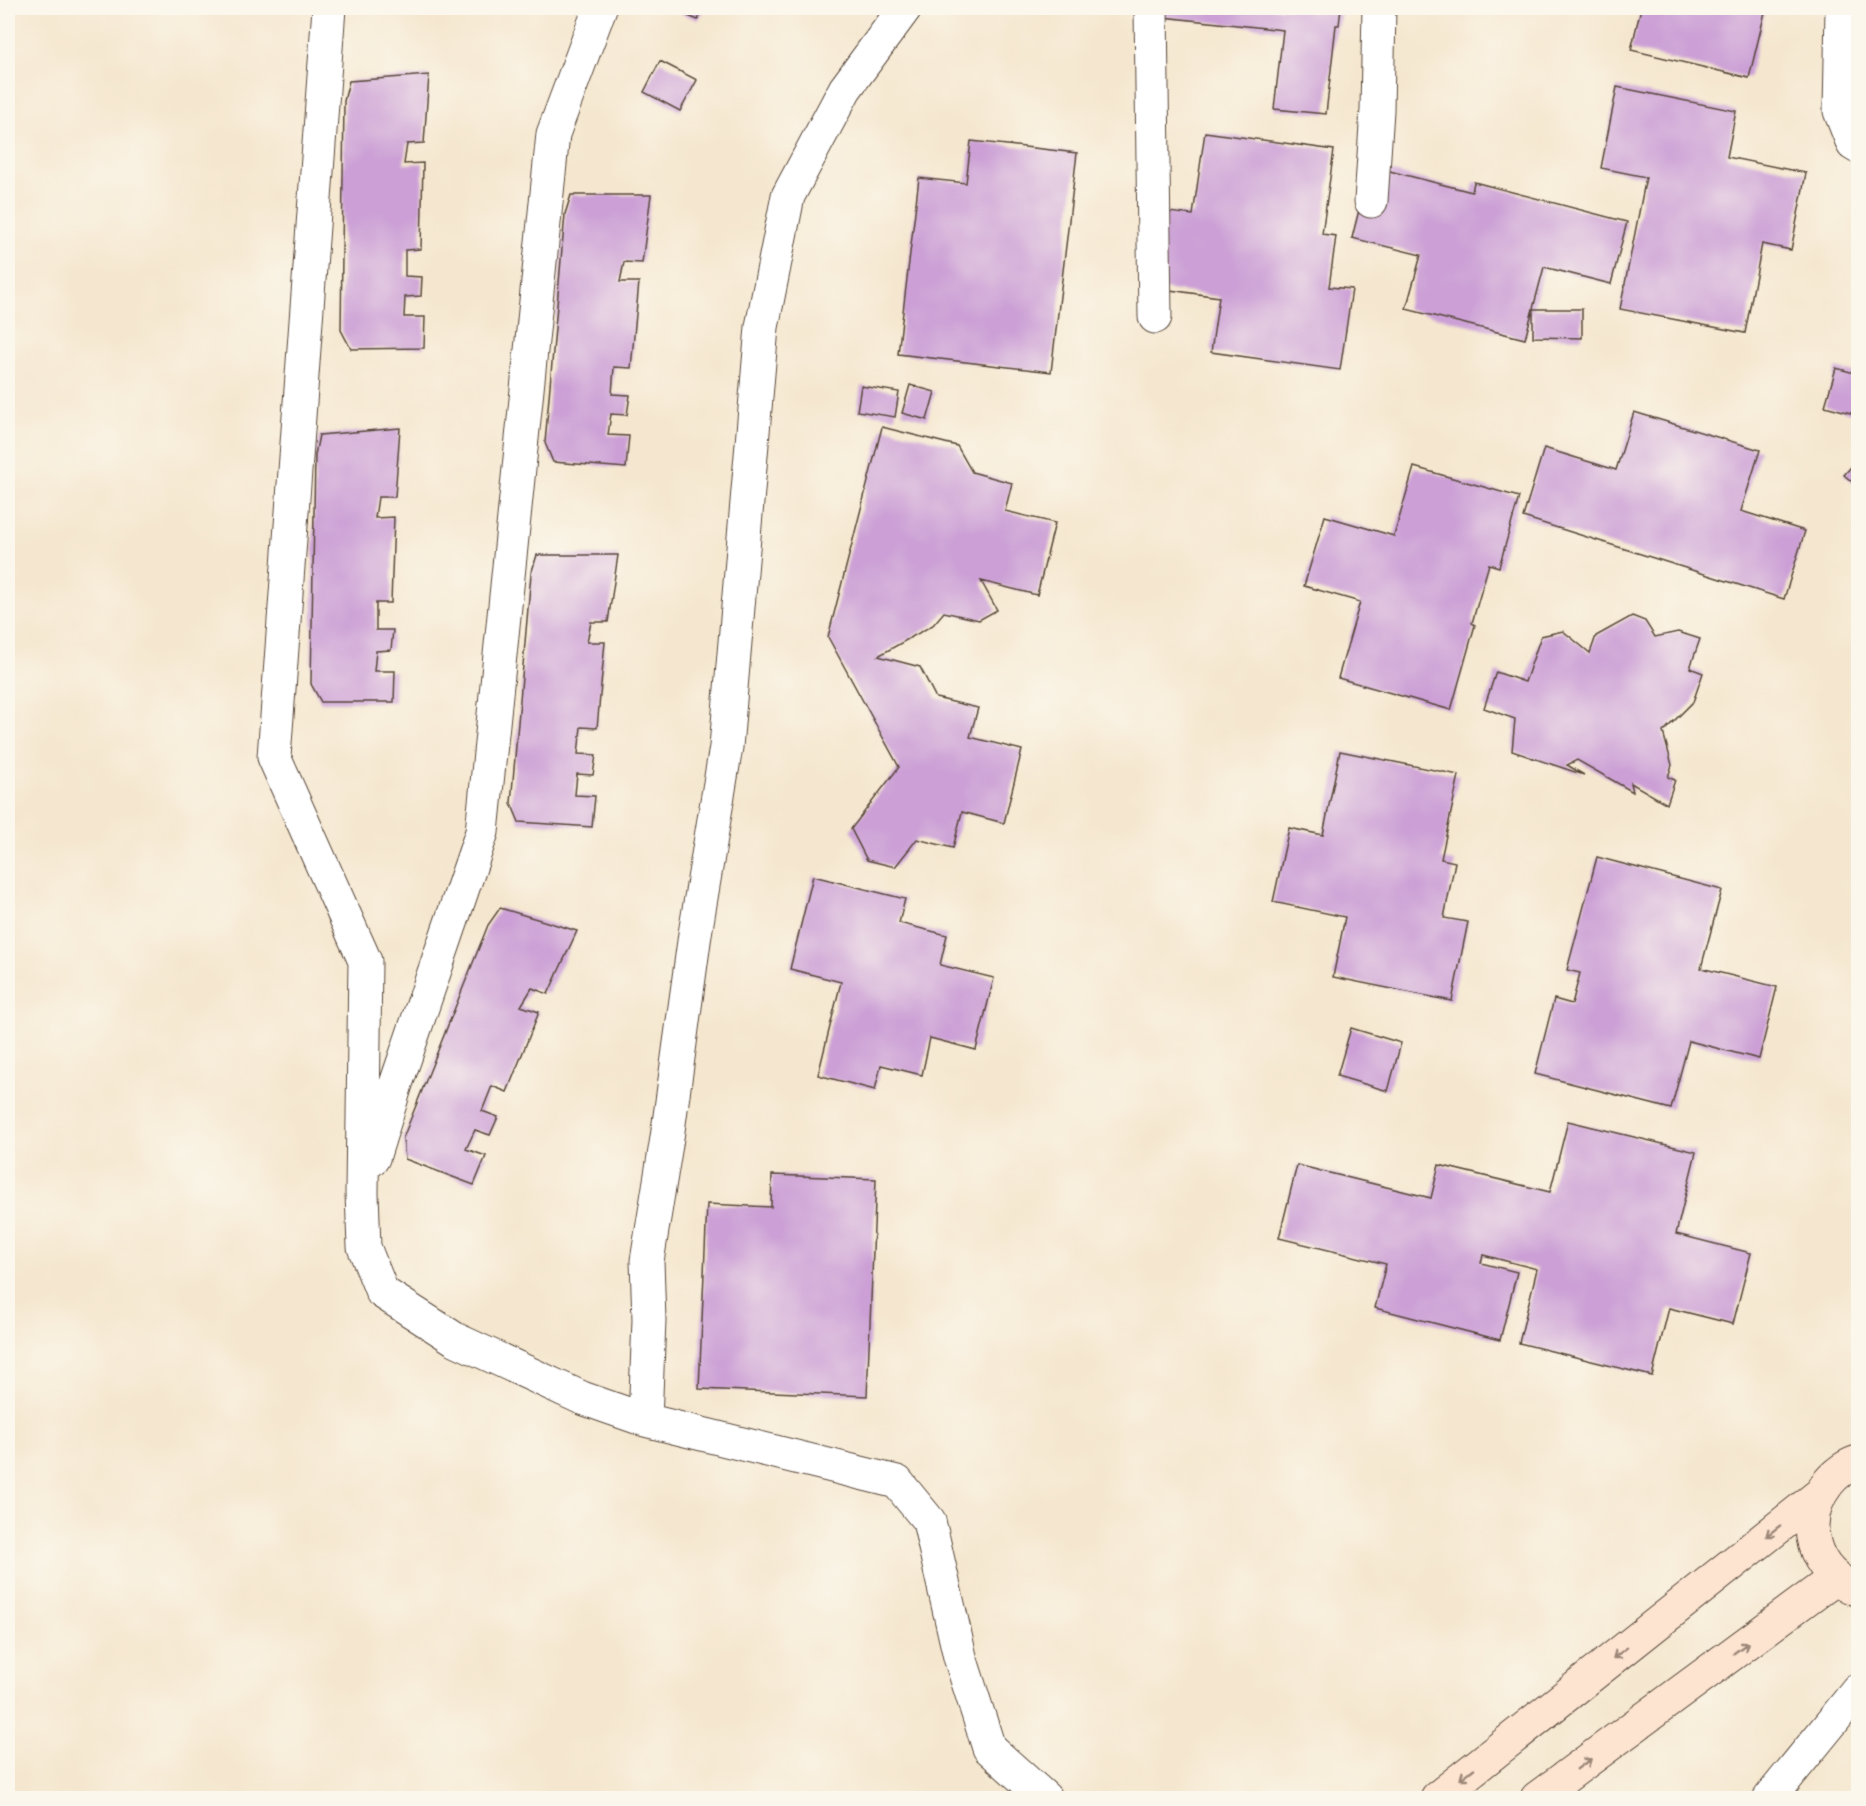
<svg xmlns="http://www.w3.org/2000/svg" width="1866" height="1806" viewBox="0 0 1866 1806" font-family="Mynerve,sans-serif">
	<rect width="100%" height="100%" fill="#fbf7ec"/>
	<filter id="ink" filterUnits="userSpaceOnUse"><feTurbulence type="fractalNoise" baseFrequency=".0167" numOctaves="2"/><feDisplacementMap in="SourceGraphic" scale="12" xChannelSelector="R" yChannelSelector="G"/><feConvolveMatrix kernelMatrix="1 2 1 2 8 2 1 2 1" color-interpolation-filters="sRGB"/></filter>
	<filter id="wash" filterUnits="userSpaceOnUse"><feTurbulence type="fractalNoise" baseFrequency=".008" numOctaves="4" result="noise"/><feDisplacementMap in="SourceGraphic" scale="24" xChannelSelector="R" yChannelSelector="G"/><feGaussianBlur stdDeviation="1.35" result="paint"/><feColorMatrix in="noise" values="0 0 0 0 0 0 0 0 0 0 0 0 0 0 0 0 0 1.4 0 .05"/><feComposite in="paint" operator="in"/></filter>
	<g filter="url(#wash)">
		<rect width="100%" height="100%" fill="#f5e7cf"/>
		<g id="blocks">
			<path fill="#cca0d6" d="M668,8H704L698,20Z
				M1164,8H1341L1339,25H1336L1326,114L1274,109L1283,30L1163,17Z
				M1641,8H1766L1749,78L1631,50Z
				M660,61L697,80L680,111L644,92Z
				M429,75L424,143L407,144L404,164L423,163L421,249L405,250V276L422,277L421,296L405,297L404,317H425L424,348L351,349L341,330L344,101L349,81Z
				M1617,87L1736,111L1727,157L1806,173L1791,250L1762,244L1745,333L1620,309L1646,177L1601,168Z
				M1205,132L1334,150L1322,234L1336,236L1329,287L1352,289L1340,370L1211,352L1219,297L1149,287L1161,211L1193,215Z
				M971,141L1077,153L1051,372L898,354L919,178L966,183Z
				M1370,166L1472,192L1474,182L1627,222L1611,284L1544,267L1525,339L1406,309L1421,255L1352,238Z
				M571,195H651L642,263L624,262L620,282H639L631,368L614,367L612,394L630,395L627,415L611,414L608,435L629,436L626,468L553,462L545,443L565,214Z
				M1533,309H1582V338L1533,337Z
				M1836,368L1858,374V415L1825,406Z
				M910,385L935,392L927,420L902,413Z
				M861,386L899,392L895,417L857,411Z
				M1634,412L1760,450L1741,511L1805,531L1784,599L1523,517L1544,448L1616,470Z
				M882,427L957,446L972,472L1012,483L1005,511L1055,523L1037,595L981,581L997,610L979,620L944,612L933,625L878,656L920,667L936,698L978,708L970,737L1022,750L1004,823L962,812L953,848L917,839L895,867L867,860L851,829L899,767L828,637Z
				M400,428L395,497H378L375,518L394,517L391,603H376V630H393L391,650L376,651L374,671H395L394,702H321L311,684L315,455L319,435Z
				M1858,459V487L1844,475Z
				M1414,467L1519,497L1499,567L1489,564L1472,623L1475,625L1451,710L1338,678L1360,602L1304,586L1325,516L1394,536Z
				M537,555H618L608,622H591L587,642H605L597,728L581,727L578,754L596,755L593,775L577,774L575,795L595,796L592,827L519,822L511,803L531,574Z
				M1632,616L1645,621L1655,637L1678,632L1700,639L1690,668L1703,673L1693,702L1663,732L1672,765L1668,777L1675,780L1667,804L1631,783L1633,792L1577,760L1567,765L1584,775L1512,751L1515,719L1484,708L1496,672L1525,682L1541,636L1563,631L1590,653L1596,636Z
				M1340,751L1459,775L1441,859L1455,862L1444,918L1468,922L1452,1001L1333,977L1345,917L1273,902L1289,828L1323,835Z
				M1597,857L1722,890L1701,968L1777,987L1759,1059L1689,1041L1671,1109L1535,1074L1554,999L1572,1004L1580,973L1567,970Z
				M813,876L905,899L899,923L947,935L940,965L994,978L976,1050L930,1038L922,1075L881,1065L875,1090L818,1075L841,982L790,969Z
				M500,908L577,931L548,994L532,988L521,1006L539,1012L507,1092L492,1086L482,1111L498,1117L490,1135L475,1130L466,1149L486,1156L474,1185L405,1159L403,1138L488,925Z
				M1351,1028L1401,1043L1388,1091L1337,1076Z
				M1568,1121L1696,1152L1676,1234L1751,1253L1733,1324L1669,1308L1652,1376L1519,1343L1537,1269L1483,1255L1481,1263L1517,1272L1500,1340L1375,1308L1386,1264L1279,1238L1297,1165L1431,1198L1439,1165L1550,1192Z
				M772,1175L876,1179L867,1396L699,1389L707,1204L771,1207Z"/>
		</g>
	</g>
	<g filter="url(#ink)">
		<use href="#blocks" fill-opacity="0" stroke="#574639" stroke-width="1.5"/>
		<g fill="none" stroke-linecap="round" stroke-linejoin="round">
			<defs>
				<path id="street" d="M329,8L274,757L365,961L362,1193L364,1247L382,1292L455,1339L582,1398L645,1420
					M905,8L845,89L788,196L762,327L726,747L695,934L667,1138L647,1261L649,1320L645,1420L897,1482L929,1521L960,1657L989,1748L1045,1798
					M1151,8L1155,317
					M1842,8L1840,111L1853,144L1858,147
					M1371,201L1377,110L1379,8
					M373,1158L396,1084L482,832L553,134L600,8
					M1770,1798L1858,1690"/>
				<path id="secondary" d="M1858,1462C1847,1465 1835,1474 1828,1483C1798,1522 1812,1572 1858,1590
					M1437,1798L1819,1495
					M1537,1798L1835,1578"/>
			</defs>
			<use href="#street" stroke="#574639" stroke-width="35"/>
			<use href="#secondary" stroke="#574639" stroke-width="35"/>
			<use href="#street" stroke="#fff" stroke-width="33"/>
			<use href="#secondary" stroke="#fde4d1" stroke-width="33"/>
		</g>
		<defs><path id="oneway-shaft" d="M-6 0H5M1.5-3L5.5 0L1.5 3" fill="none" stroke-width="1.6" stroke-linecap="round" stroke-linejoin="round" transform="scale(1.5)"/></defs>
		<g stroke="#9c8778">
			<use href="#oneway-shaft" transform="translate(1773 1531) rotate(142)"/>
			<use href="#oneway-shaft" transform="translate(1741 1648) rotate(-36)"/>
			<use href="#oneway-shaft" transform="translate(1620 1653) rotate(142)"/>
			<use href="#oneway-shaft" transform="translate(1584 1764) rotate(-36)"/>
			<use href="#oneway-shaft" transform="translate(1467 1774) rotate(142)"/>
		</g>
	</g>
	<rect width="1866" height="1806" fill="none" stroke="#fbf7ec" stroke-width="30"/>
</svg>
